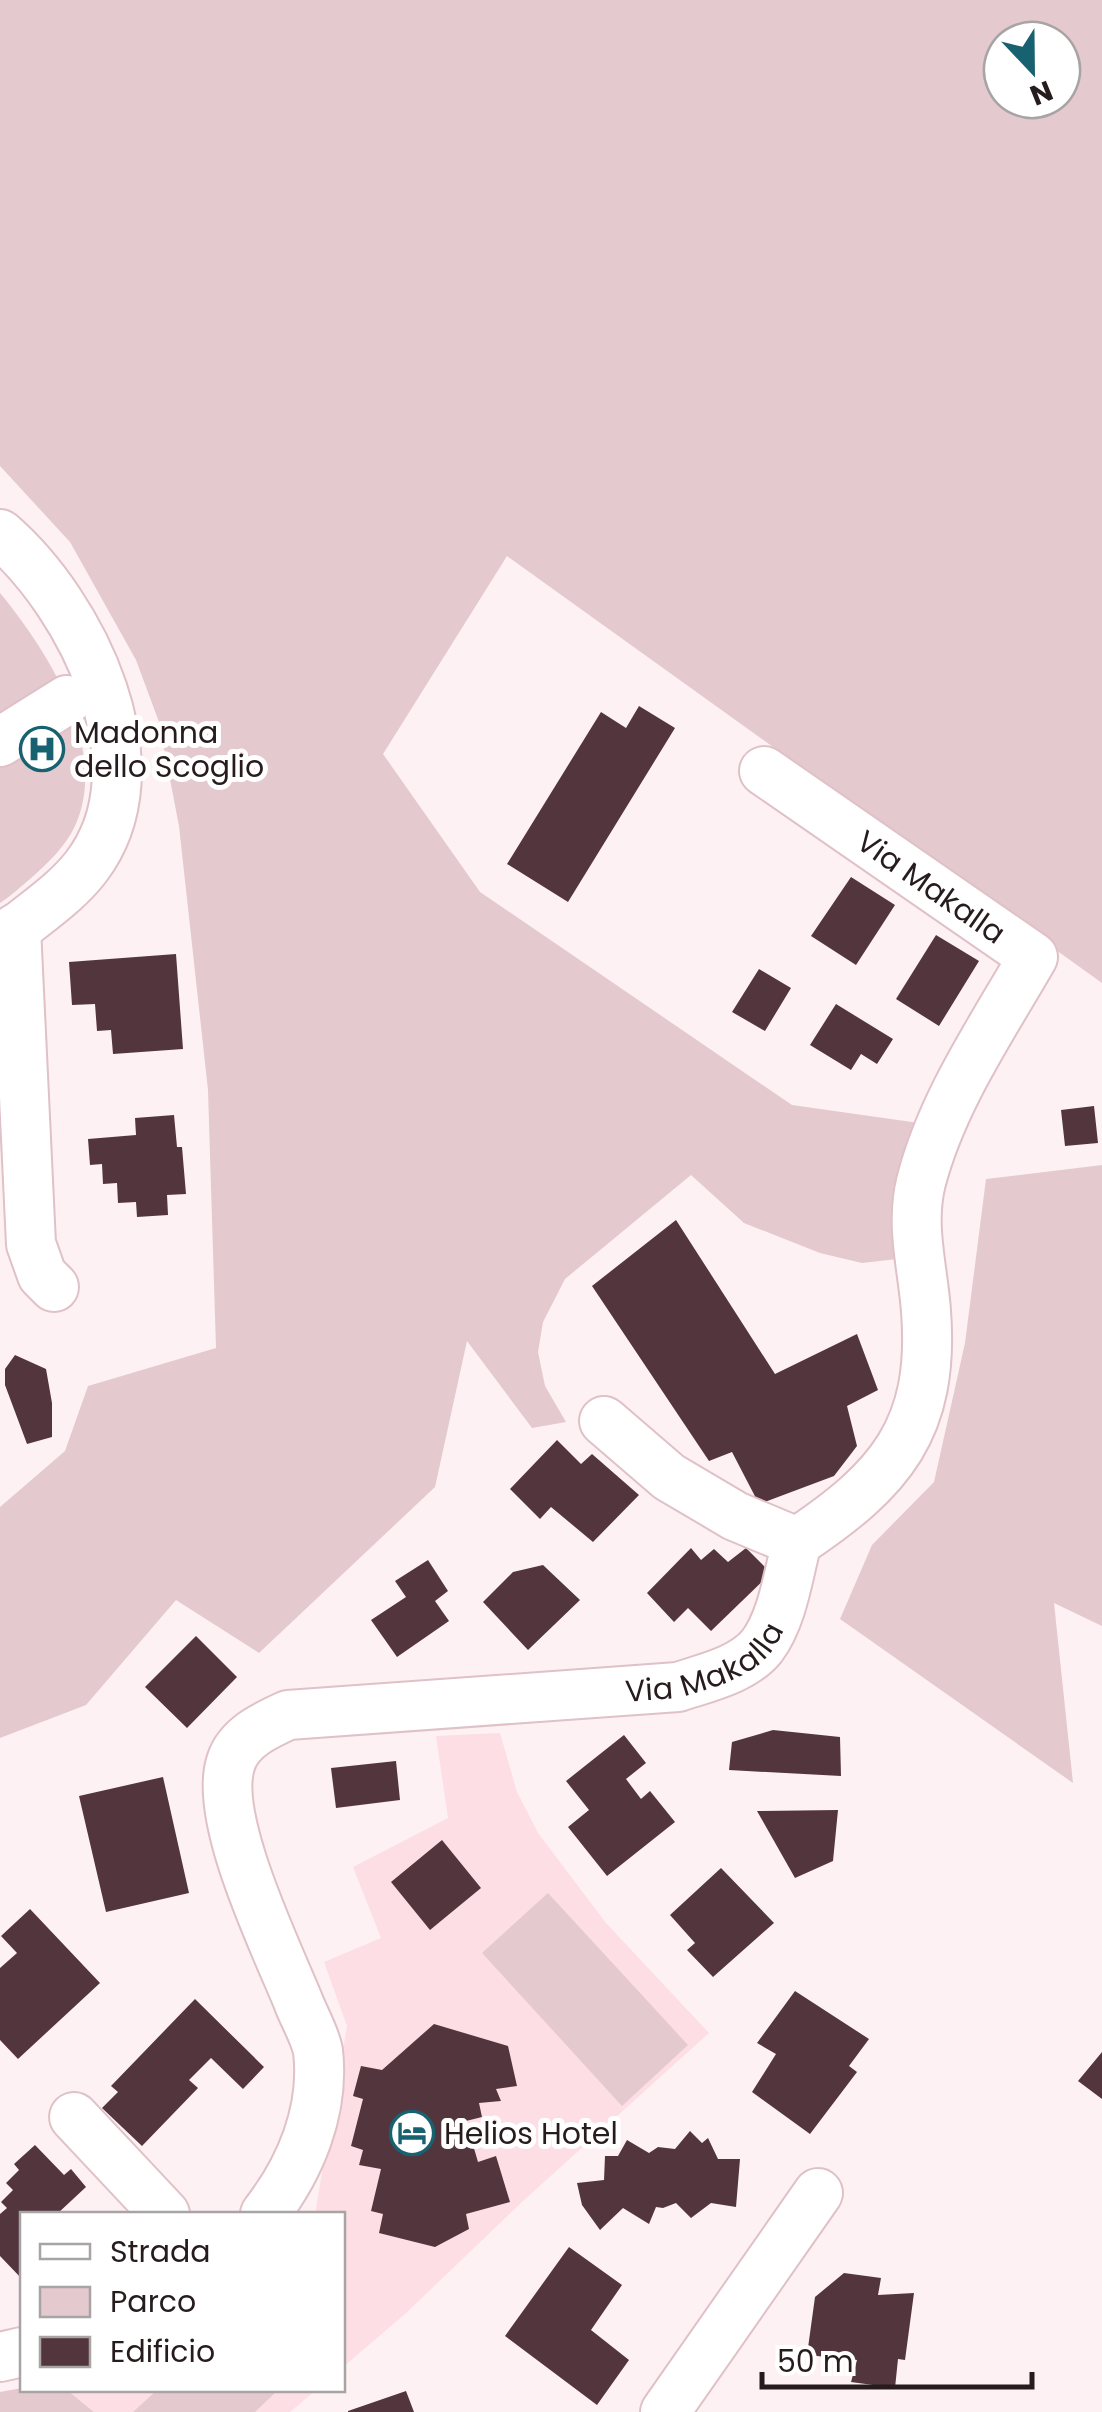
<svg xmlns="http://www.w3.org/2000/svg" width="1102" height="2412" viewBox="0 0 1102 2412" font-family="Poppins,sans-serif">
	<rect width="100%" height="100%" fill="#fdf1f3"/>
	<path fill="#fedee5" d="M500,1733L517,1792L538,1833L606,1923L709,2033L523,2201L405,2314L343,2367L342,2214H315L347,2026L324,1962L381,1938L353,1867L448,1818L436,1736Z
		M67,2390H316L290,2412H94Z"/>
	<path fill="#e4c9ce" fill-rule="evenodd" d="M0,0H1102V983L507,556L383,754L480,892L792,1105L919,1123L897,1259L862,1263L820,1253L744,1223L691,1175L565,1279L543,1322L538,1352L545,1386L566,1422L532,1428L467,1341L435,1487L259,1653L176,1600L86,1705L0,1738V1507L65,1451L88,1386L216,1348L208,1090L179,826L159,722L136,660L70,542L0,466ZM1002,40H1062V100H1002Z
		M0,593C48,651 110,749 75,826C65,847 48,863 30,879C20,887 11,896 0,903Z
		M1102,1165V1626L1054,1603L1073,1783L840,1619L872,1545L934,1482L965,1343L986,1179Z
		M548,1893L688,2045L622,2106L482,1953Z
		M22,2388L67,2390L94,2412H0V2392Z
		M157,2390H278L255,2412H133Z"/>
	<path fill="#53363d" d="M639,706L675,728L568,902L507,864L601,712L626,728Z
		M851,877L895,905L856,965L811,936Z
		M936,935L979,961L939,1026L896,999Z
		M176,954L183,1049L113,1054L111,1030L97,1031L95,1004L72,1005L69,962Z
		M759,969L791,988L765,1031L732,1012Z
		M836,1004L893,1039L877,1064L861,1054L851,1070L810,1045Z
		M1094,1106L1098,1143L1065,1146L1061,1110Z
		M174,1115L177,1147H182L186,1194L167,1195L168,1215L137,1217L136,1202L118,1203L117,1183L103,1184L102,1164L90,1165L88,1139L136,1135L135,1118Z
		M676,1220L775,1374L857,1334L878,1390L847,1406L857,1446L834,1476L759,1504L732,1452L709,1461L592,1286Z
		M15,1355L46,1369L52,1403V1437L27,1444L5,1385V1369Z
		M557,1440L581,1464L592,1454L639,1495L593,1542L551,1507L540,1519L510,1489Z
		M691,1548L701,1560L714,1549L728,1562L746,1548L771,1573L711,1631L688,1608L674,1622L647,1593Z
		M428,1560L448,1591L435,1601L449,1621L397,1657L371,1620L406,1597L395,1581Z
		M543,1565L580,1600L528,1650L483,1602L513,1572Z
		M196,1636L237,1677L187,1728L145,1687Z
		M773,1730L840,1737L841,1776L729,1770L732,1742Z
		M624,1735L646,1763L626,1779L641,1799L650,1791L675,1822L607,1876L568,1827L589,1810L566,1781Z
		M396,1761L400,1800L336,1808L331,1768Z
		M163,1777L189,1893L106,1912L79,1796Z
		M838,1810L833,1861L795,1878L757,1811Z
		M442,1840L481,1888L430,1930L391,1882Z
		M721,1868L774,1923L713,1977L687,1950L695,1943L670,1915Z
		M30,1909L100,1983L18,2059L0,2040V1968L17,1953L1,1936Z
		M795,1991L869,2039L849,2066L857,2072L810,2134L752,2092L776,2054L757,2043Z
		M195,1999L264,2067L243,2089L211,2058L189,2080L198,2088L142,2146L102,2108L118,2092L111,2086Z
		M434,2024L508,2046L517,2086L496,2089L501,2101L479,2103L482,2117L466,2121L478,2162L496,2156L510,2202L466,2214L469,2229L435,2247L379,2233L383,2214L371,2211L381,2169L359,2165L363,2150L351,2146L363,2099L353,2096L361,2066L382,2070Z
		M1102,2052V2099L1078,2081Z
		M690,2131L702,2143L708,2138L718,2159H740L736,2207L711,2203L691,2218L676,2203L663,2208L656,2207L649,2224L623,2208L600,2230L582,2205L577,2183L604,2180L605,2156H618L627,2140L649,2153L658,2147L675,2149Z
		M35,2145L64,2175L71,2169L86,2187L57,2214H22V2279L0,2256V2214L7,2208L1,2202L13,2190L6,2183L19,2170L14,2164Z
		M569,2247L622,2285L591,2330L629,2360L597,2405L505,2336Z
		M844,2273L881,2278L878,2295L914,2293L905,2360L898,2359L895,2388L851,2382L857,2360L807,2355L815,2297Z
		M406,2391L414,2412H348V2411Z"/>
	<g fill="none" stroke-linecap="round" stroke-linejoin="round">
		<defs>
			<g id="minor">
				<path d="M0,534C82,605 163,767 86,867C63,897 27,918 0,943"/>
				<path d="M0,742L67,700"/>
				<path d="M16,928L31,1244L42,1275L54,1287"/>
				<path d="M604,1421L669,1477L735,1516L797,1542"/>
				<path d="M74,2117L165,2214"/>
				<path id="s1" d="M265,2214C300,2169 325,2111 318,2051C315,2035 304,2017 298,2001C276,1947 212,1817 231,1762C239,1737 266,1725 288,1715L678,1687C705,1678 743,1670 762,1646C783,1618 788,1575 797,1542C890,1480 935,1429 926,1311C923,1268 910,1226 921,1182C942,1101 991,1030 1033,957L764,771"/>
				<path d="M0,2357L22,2352"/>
				<path d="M665,2412L818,2193"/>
			</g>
		</defs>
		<use href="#minor" stroke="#dfc1c7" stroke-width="52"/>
		<use href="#minor" stroke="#fff" stroke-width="48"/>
	</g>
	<defs>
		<symbol id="hospital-ring" viewBox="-11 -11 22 22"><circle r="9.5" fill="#fff" stroke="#186170" stroke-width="1.5"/><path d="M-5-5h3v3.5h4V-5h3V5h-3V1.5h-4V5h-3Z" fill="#186170"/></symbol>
		<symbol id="hotel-ring" viewBox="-11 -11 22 22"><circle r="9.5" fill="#fff" stroke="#186170" stroke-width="1.5"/><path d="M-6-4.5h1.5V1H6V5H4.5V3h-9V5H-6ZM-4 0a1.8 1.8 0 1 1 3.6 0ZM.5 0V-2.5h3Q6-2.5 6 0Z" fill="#186170"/></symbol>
	</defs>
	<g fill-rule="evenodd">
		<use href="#hospital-ring" x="17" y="724" width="50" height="50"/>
		<use href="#hotel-ring" x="387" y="2108" width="50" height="50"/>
	</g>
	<g text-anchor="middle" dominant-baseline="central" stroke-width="10" stroke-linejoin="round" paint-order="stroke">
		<g font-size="30" fill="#261b1d" stroke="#fff" text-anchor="start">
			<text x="74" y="732">Madonna<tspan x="74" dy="34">dello Scoglio</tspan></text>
			<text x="444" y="2133">Helios Hotel</text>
		</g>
		<g font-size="30" fill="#261b1d" stroke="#fff">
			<text transform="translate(931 887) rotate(35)">Via Makalla</text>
			<text stroke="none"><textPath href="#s1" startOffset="982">Via Makalla</textPath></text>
		</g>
	</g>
	<rect x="20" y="2212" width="325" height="180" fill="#ffffff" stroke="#a8a4a5" stroke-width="2.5"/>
	<rect x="40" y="2244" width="50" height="15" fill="#ffffff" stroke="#a8a4a5" stroke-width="2.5"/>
	<text x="110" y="2262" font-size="30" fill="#261b1d">Strada</text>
	<rect x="40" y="2287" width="50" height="30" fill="#e4c9ce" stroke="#a8a4a5" stroke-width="2.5"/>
	<text x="110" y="2312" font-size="30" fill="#261b1d">Parco</text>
	<rect x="40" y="2337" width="50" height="30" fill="#53363d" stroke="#a8a4a5" stroke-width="2.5"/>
	<text x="110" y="2362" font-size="30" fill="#261b1d">Edificio</text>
	<g transform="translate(1032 70) rotate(158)"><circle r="48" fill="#ffffff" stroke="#a8a4a5" stroke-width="2.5"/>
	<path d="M0-8L18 38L0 25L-18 38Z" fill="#186170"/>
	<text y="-15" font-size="28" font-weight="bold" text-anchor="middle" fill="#261b1d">N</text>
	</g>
	<path d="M762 2372v15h270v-15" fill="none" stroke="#261b1d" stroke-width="5"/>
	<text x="777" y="2372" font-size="30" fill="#261b1d" stroke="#ffffff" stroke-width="8" paint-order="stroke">50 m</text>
</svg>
